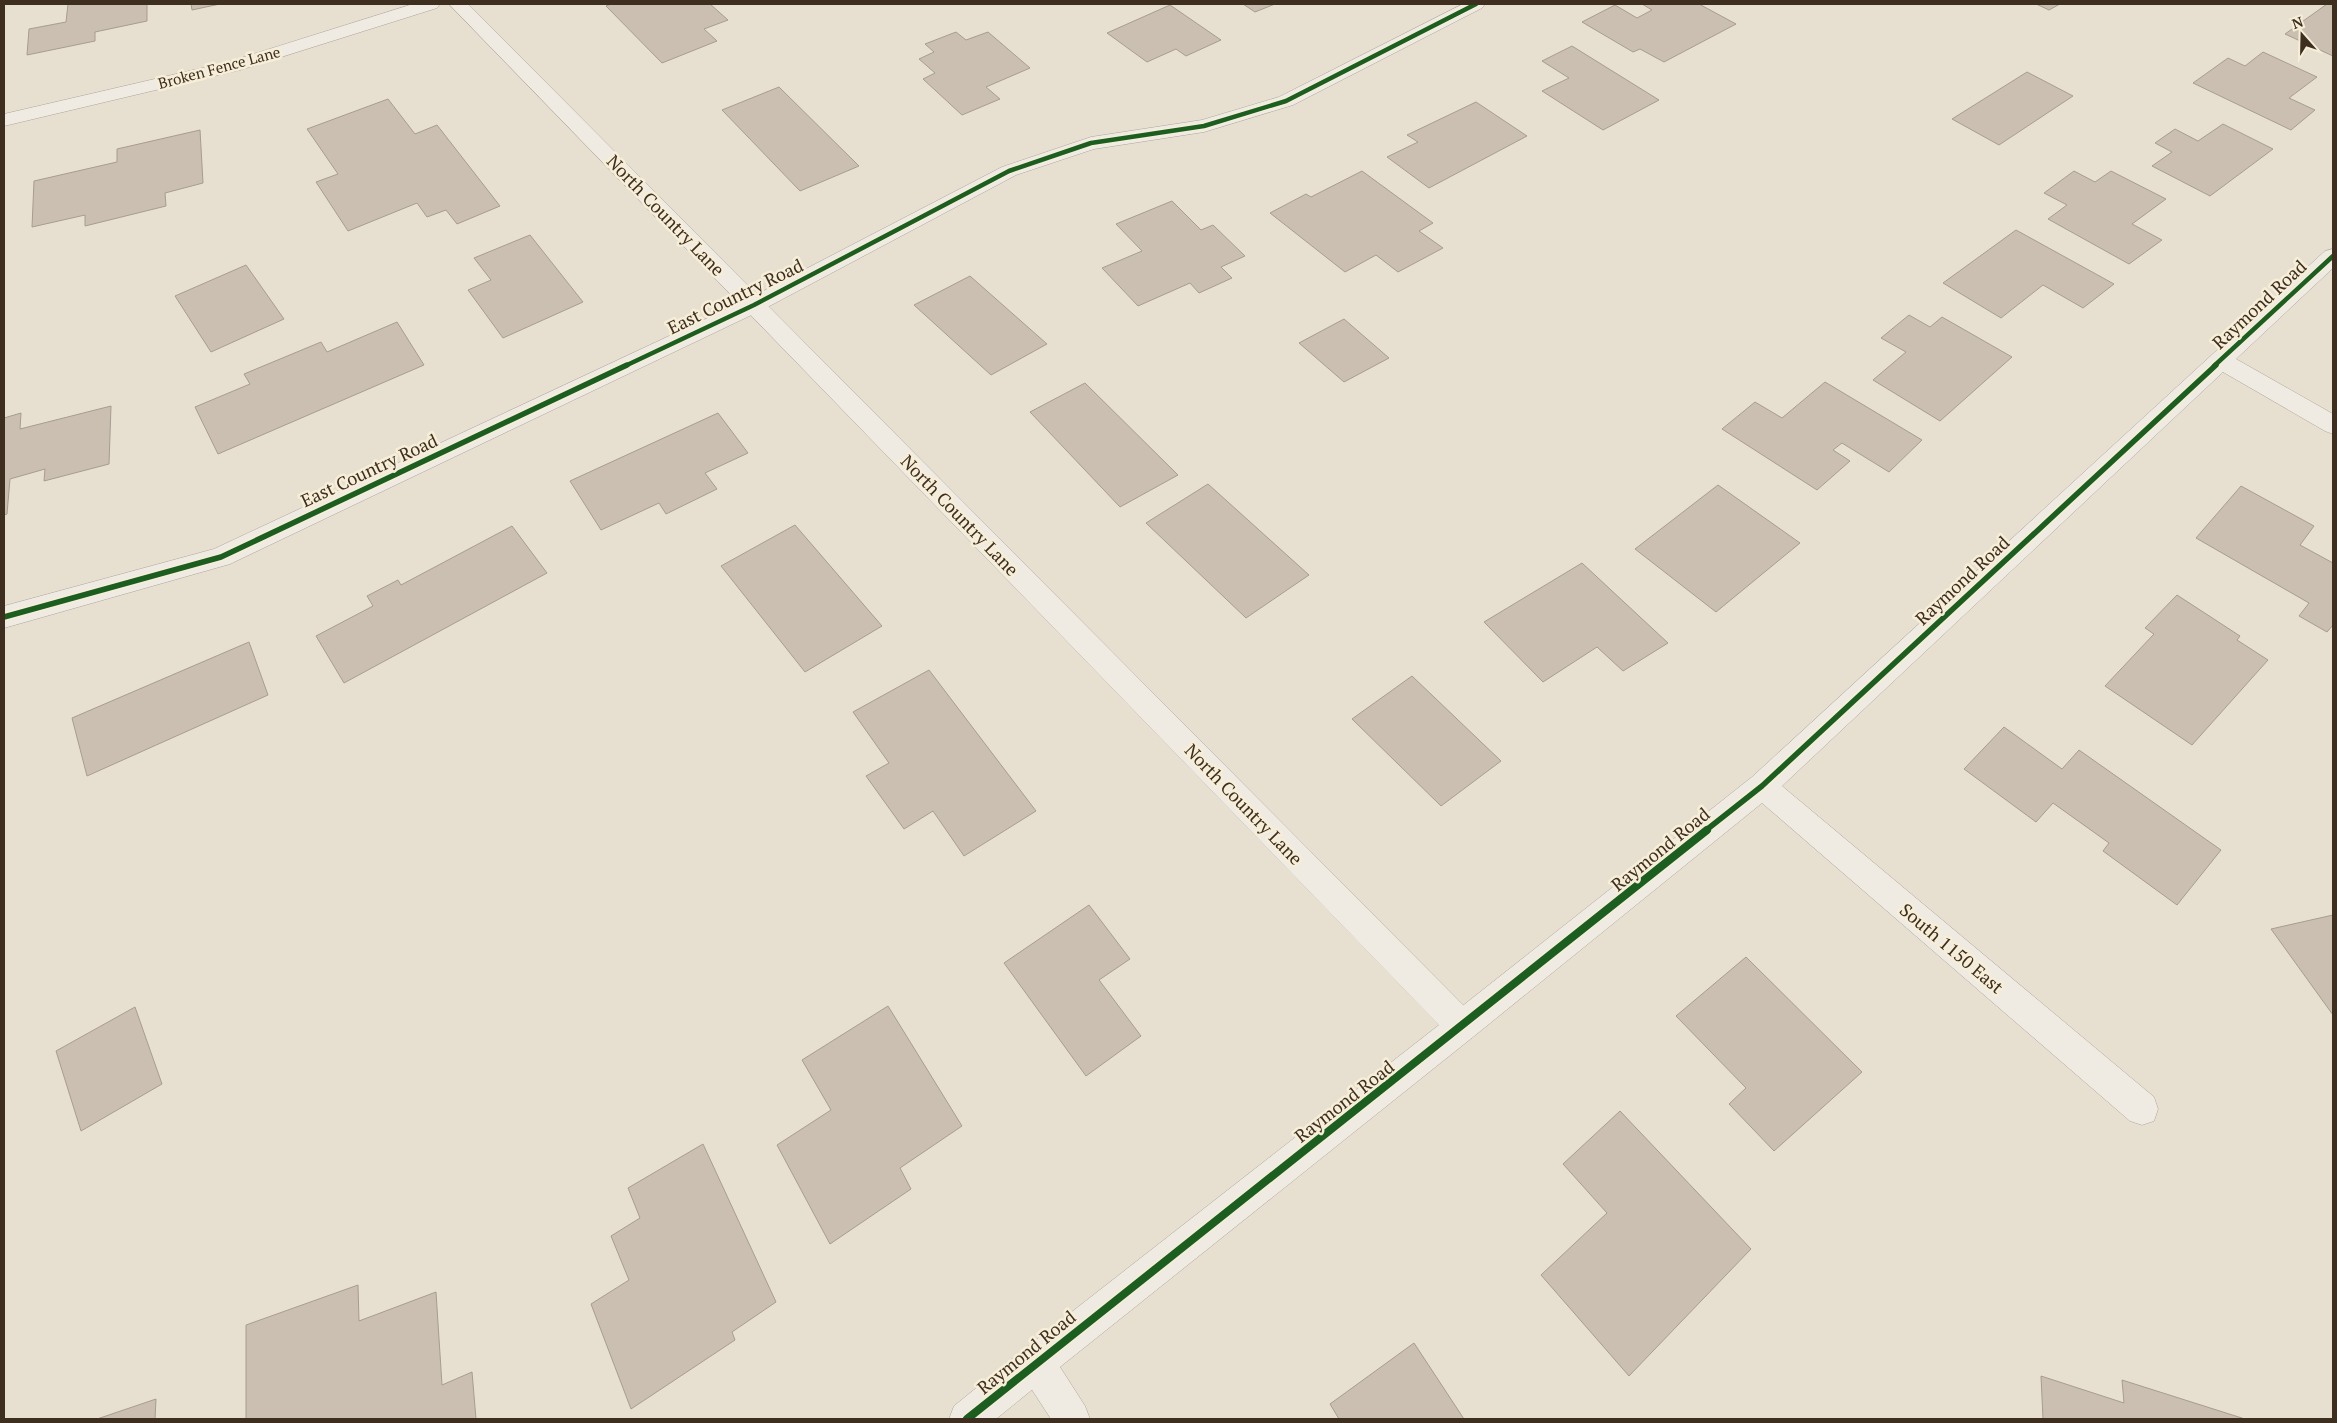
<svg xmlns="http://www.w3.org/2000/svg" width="2337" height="1423" viewBox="0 0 2337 1423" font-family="'PT Serif',serif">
	<rect width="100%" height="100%" fill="#e7e0d1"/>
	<path fill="#cbbfb2" stroke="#a89c90" d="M68,4H147V21L95,32V41L27,55L29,29L66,22Z
		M191,4H220L192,10Z
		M611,4H710L728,20L704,29L717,41L662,63L606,6Z
		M1243,4H1275L1255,12Z
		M1642,4H1699L1736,24L1664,62L1640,49L1633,52L1582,22L1615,5L1637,18L1652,10Z
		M2036,4H2060L2049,10Z
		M2327,4H2333V56L2285,34Z
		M1170,5L1221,40L1186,56L1176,49L1147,62L1107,33Z
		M956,32L966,40L988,32L1030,68L986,87L1000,99L962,115L923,79L935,73L919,59L934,52L925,44Z
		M1572,46L1659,100L1603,130L1542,91L1569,78L1542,61Z
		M2263,52L2317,77L2289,98L2315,110L2291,130L2193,83L2228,58L2245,66Z
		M2027,72L2073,96L1999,145L1952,119Z
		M779,87L859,166L800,191L722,110Z
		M388,99L415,134L437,125L500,206L457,224L446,210L427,217L417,203L348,231L316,182L338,174L307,129Z
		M1476,102L1527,136L1429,188L1387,157L1418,142L1407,135Z
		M2223,124L2273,149L2210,196L2152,166L2172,152L2155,143L2175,129L2198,141Z
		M200,130L203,183L165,193L166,206L85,226V215L32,227L34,181L117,162V149Z
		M1362,171L1433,223L1419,231L1443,248L1398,272L1376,255L1345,272L1270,213L1306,194L1311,197Z
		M2074,171L2095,182L2111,171L2166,199L2132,224L2162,240L2129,264L2048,219L2067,205L2044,193Z
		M1172,201L1201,230L1213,225L1245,256L1221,267L1232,278L1199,293L1190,283L1138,306L1102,268L1142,251L1116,224Z
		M2016,230L2114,284L2083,308L2043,285L2001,318L1943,283Z
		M530,235L583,302L503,338L468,290L491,280L474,258Z
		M246,265L284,319L211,352L175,296Z
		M970,276L1047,344L991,375L914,305Z
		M1909,315L1930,327L1942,317L2012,357L1940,421L1873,380L1906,352L1881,338Z
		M1344,319L1389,358L1344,382L1299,343Z
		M397,322L424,365L218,454L195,407L250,384L244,374L321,342L327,352Z
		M1825,382L1922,440L1889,472L1842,443L1833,450L1850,461L1817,490L1722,429L1755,402L1782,418Z
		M1085,383L1178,475L1120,507L1030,412Z
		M111,406L109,464L44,481L45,469L10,479L7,514L4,515V418L21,413L20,429Z
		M718,413L748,453L705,473L717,489L666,514L659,503L601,530L570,481Z
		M1208,484L1309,575L1246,618L1146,523Z
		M1718,485L1800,543L1716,612L1635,549Z
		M2241,486L2314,526L2300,545L2333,563V625L2327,632L2299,616L2309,603L2196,538Z
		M795,525L882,626L805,672L721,566Z
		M512,526L547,573L344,683L316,636L373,606L367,596L398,580L401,585Z
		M1582,563L1668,643L1623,671L1597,647L1543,682L1484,622Z
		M2177,595L2240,636L2237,640L2268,660L2192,745L2105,686L2154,634L2145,628Z
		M249,642L268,695L87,776L72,718Z
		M929,670L1036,811L964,856L933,811L904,829L866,776L889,763L853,712Z
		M1412,676L1501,761L1441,806L1352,719Z
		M2004,727L2062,769L2079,750L2221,850L2177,905L2103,851L2109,843L2053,803L2036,822L1964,769Z
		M1089,905L1130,959L1099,980L1141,1036L1086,1076L1004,963Z
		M2333,915V1015L2271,929Z
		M1746,957L1862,1072L1774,1151L1729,1104L1746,1088L1676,1016Z
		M888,1006L962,1126L900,1168L911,1189L830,1244L777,1145L831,1110L802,1060Z
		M135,1007L162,1084L81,1131L56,1051Z
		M1620,1111L1751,1249L1629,1376L1541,1275L1607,1213L1563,1164Z
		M703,1144L776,1302L732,1332L735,1340L631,1409L591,1304L629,1280L611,1236L640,1218L628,1188Z
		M358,1285L359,1321L436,1292L442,1385L472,1372L476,1419H246V1325Z
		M1414,1343L1464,1419H1339L1330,1404Z
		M2041,1376L2124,1403L2122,1380L2245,1419H2043Z
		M156,1399L155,1419H97Z"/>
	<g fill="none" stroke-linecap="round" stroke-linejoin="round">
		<defs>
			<path id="minor" d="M413,4H440L437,8L240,70L4,126V114L228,62Z
				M1463,4H1485L1482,8L1293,105L1204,132L1094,149L1016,175L762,310L230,564L4,628V606L214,549L746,300L1002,167L1091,137L1202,120L1279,97Z
				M2333,249V268L2236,359L2333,414V434L2325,431L2223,372L1782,786L2154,1097L2158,1109L2154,1121L2142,1125L2130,1121L1762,803L1473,1037L1462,1042L1451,1037L1446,1026L1451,1015L1752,777L2325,251Z
				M1036,1345L1049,1350L1054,1363L1049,1376L996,1419H949L954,1406L1023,1350Z"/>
			<path id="tertiary" d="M449,4H468L1473,1015L1478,1026L1473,1037L1060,1367L1085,1406L1090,1419H1051L1023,1376L1018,1363L1023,1350L1439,1025Z"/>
		</defs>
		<use href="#minor" stroke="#ada599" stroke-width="1"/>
		<use href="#tertiary" stroke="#ada599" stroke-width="1"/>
		<use href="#minor" fill="#efebe3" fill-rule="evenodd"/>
		<use href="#tertiary" fill="#efebe3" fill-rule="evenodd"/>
		<defs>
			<path id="cycleway-far2" d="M625,366L754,305L1009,171L1091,143L1204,126L1286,101L1476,4
				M2214,366L2333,256"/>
			<path id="cycleway-far1" d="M4,617L221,557L627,365
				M1705,831L1762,786L2216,365"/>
			<path id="cycleway" d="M967,1419L1707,830"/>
		</defs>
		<use href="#cycleway-far2" stroke="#f7eed8" stroke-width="7"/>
		<use href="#cycleway-far1" stroke="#f7eed8" stroke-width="9"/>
		<use href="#cycleway" stroke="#f7eed8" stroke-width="11"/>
		<use href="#cycleway-far2" stroke="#1b5e20" stroke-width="4.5"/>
		<use href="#cycleway-far1" stroke="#1b5e20" stroke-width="5.5"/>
		<use href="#cycleway" stroke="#1b5e20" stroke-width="8"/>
	</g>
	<g text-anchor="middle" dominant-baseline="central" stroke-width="5" stroke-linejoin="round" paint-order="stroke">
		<g font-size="15" fill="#3d2e20" stroke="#f7eed8">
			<text transform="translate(219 67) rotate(-15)">Broken Fence Lane</text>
		</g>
		<g font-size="18" fill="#3d2e20" stroke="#f7eed8">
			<text transform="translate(666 215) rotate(46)">North Country Lane</text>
			<text transform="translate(735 296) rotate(-26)">East Country Road</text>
			<text transform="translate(2259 304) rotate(-43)">Raymond Road</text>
			<text transform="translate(369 470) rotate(-25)">East Country Road</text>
			<text transform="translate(960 515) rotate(46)">North Country Lane</text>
			<text transform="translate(1962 580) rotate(-43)">Raymond Road</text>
			<text transform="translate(1244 804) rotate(46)">North Country Lane</text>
			<text transform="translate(1660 849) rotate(-39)">Raymond Road</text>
			<text transform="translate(1952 948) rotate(40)">South 1150 East</text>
			<text transform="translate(1344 1101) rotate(-38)">Raymond Road</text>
			<text transform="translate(1026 1352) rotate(-39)">Raymond Road</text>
		</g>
	</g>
	<rect width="2337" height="1423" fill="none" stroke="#3d2e20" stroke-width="10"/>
	<g transform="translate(2302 35) rotate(340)" stroke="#f7eed8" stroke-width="4" paint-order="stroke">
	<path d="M0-4L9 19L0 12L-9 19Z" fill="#3d2e20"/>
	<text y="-8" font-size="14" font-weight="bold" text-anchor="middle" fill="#3d2e20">N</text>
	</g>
</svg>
